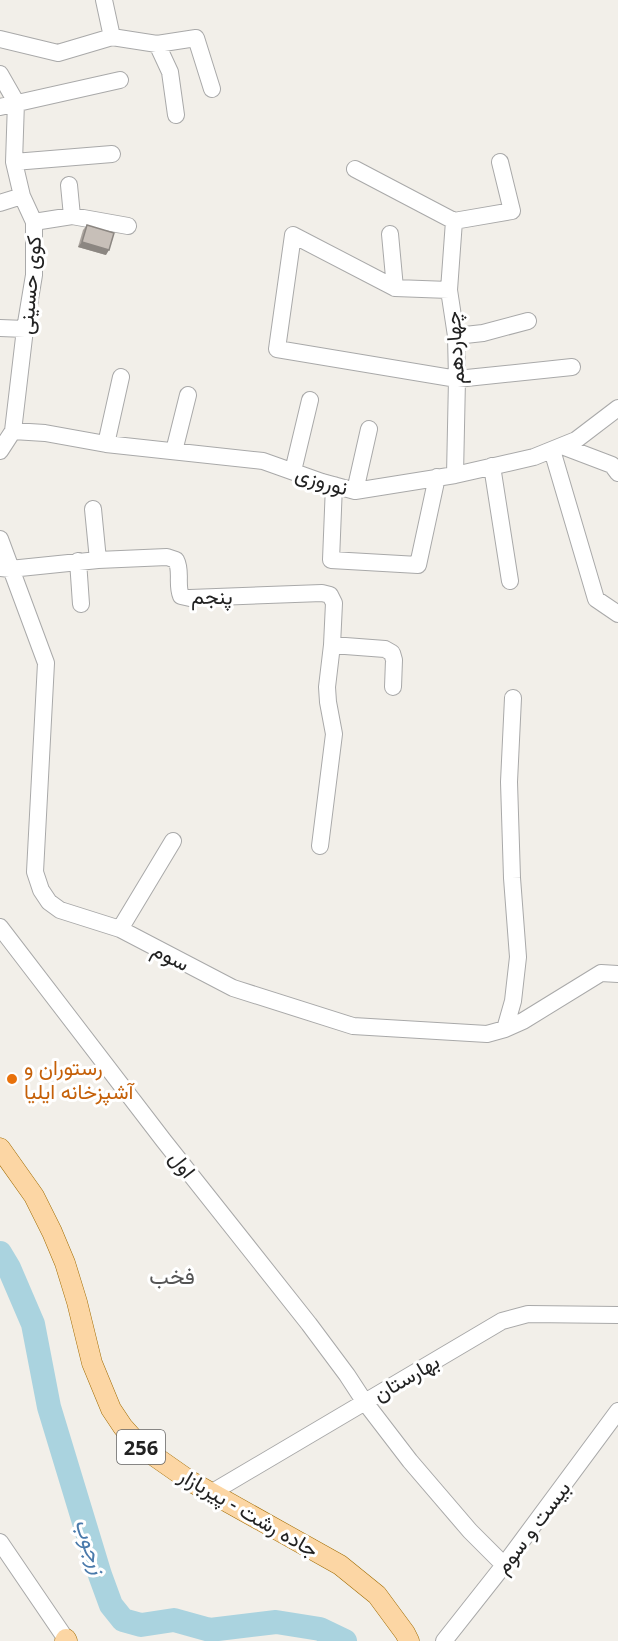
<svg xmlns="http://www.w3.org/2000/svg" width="618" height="1641" viewBox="0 0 618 1641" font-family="'Noto Sans',Vazirmatn,sans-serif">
	<rect width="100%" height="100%" fill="#f2efe9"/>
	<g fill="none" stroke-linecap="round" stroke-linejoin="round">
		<path stroke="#aad3df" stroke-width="24" d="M0,1253L9,1268L33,1324L49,1407L100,1575L111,1605L123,1620L141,1625L174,1620L210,1630L276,1622L320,1629L345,1641"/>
		<defs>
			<path id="minor" d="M104,0L112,37
				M0,39L58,53L112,37L157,44L196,38L212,89
				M157,44L170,72L176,115
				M0,74L16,102L14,162L22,196L34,222V275L25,329L13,431L0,451
				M0,107L120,80
				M14,162L112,154
				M355,169L454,221L512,211L500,162
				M69,185L72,216
				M0,203L22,196
				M454,221L449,290L456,336L457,379L455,475
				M34,222L72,216L128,226
				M390,234L395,288
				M449,290L395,288L293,235L277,349L457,379L572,367
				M0,328L25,329
				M456,336L483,333L528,321
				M13,431L45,433L106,444L263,461L322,482L355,491L455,475L534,457L576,440L618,408
				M106,444L121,377
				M562,446L612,465L618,473
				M552,450L596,599L618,614
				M174,451L188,395
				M492,466L510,581
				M293,471L310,400
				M334,485L331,560L418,565L437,477
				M355,491L369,429
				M93,509L98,560
				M0,539L46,663L35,872L41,890L49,902L60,910L120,929L233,988L353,1026L487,1034L505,1029L523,1021L601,973L618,974
				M78,561L81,604
				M1,568L10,569L98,560L167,557L176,560C182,571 176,584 181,596L190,598L322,593L330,595L334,603L332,645L327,687L328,702L334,734L320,846
				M332,645L385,649L392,653L394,660L393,687
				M0,927L164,1141L309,1324L347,1375L364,1401L410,1461L470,1531L504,1565
				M120,929L173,841
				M505,1029L513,1001L518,957L512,878L509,782L513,698
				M211,1493L502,1321L528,1314L618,1315
				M0,1542L66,1639
				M444,1641L504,1565L618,1411"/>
			<path id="major" d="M0,1148L34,1196L52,1232L65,1263L77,1302L92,1363L111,1409L123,1427L140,1446L190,1481L340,1565L377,1595L405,1633L409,1641
				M65,1641L66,1639L67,1641"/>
		</defs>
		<use href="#minor" stroke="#a9a9a9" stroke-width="18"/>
		<use href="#major" stroke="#a06b00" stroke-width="21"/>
		<use href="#minor" stroke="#fff" stroke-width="16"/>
		<use href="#major" stroke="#fcd6a4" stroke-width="20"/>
	</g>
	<path fill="#aba49e" d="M87,225L106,255L78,247L83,230Z"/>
	<path fill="#8b8681" d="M82,242L109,250L106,255L78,247Z"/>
	<path fill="#c7bfb8" stroke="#8b8681" stroke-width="1.5" d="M87,225L114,233L109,250L82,242Z"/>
	<circle fill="#e8710a" stroke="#fff" stroke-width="2" cx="12" cy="1079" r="6"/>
	<g text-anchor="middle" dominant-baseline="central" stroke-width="6" stroke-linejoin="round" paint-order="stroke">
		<rect fill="#fff" stroke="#646464" stroke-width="1.5" x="117" y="1430" width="48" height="34" rx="4.5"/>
		<g font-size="20" font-weight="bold" fill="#222">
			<text x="141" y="1447">256</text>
		</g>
		<g font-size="21" fill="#222" stroke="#fff">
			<text transform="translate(29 285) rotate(-85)">کوی حسینی</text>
			<text transform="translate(454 348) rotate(-94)">چهاردهم</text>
			<text transform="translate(322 480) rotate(17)">نوروزی</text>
			<text transform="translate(212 596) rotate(1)">پنجم</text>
			<text transform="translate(171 956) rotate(27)">سوم</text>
			<text transform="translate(183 1164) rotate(52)">اول</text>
			<text transform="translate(406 1377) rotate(-30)">بهارستان</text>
			<text transform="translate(249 1512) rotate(30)">جاده رشت - پیربازار</text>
			<text transform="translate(532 1527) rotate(-53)">بیست و سوم</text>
		</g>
		<g font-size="21" fill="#c56008" stroke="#fff" text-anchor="start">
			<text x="24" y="1067">رستوران و<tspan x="24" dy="24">آشپزخانه ایلیا</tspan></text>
		</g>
		<g font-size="22" fill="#555" stroke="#fff">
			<text x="172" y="1275">فخب</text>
		</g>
		<g font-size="22" font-style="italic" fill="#4a7aab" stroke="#fff">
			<text transform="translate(92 1546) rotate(72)">زرجوب</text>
		</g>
	</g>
</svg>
